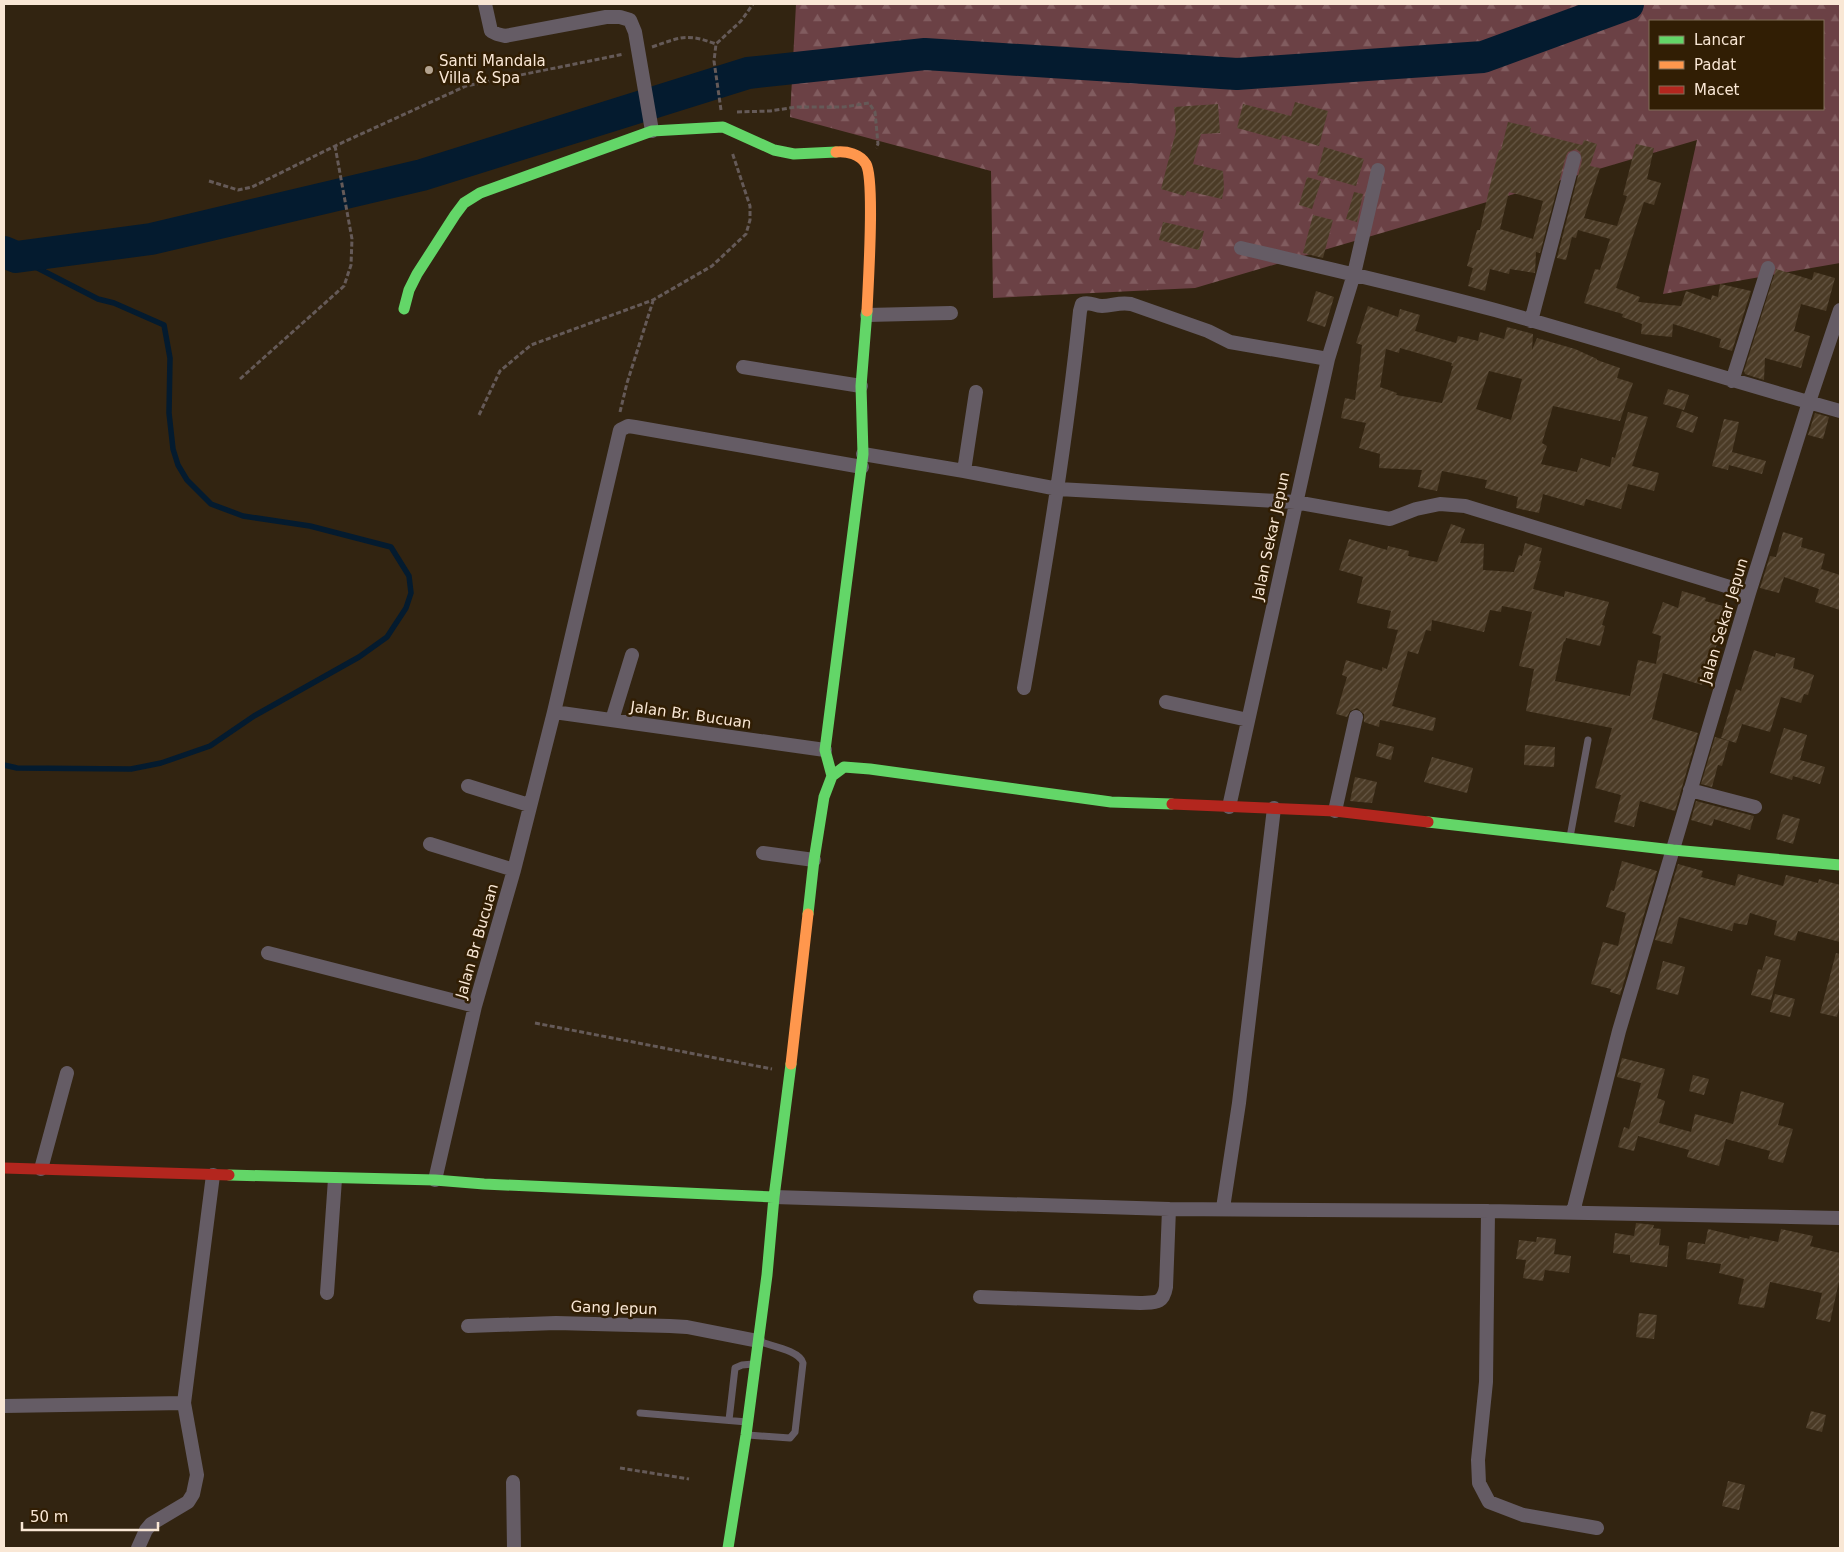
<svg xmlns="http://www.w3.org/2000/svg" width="1844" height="1552" viewBox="0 0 1844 1552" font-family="'DejaVu Sans',sans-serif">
	<defs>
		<pattern id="forest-firs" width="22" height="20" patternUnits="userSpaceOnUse" patternTransform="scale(1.25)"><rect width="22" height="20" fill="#6b4145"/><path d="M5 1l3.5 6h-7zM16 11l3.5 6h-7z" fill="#815c5f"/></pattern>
		<pattern id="building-hatch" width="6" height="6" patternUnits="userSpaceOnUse" patternTransform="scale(1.25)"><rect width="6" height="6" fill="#4b3b26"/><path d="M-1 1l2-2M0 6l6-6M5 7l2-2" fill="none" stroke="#665745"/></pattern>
	</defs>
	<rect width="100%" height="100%" fill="#322411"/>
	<path fill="url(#forest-firs)" fill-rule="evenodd" d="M796,4H1840V263L1663,294L1697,140L1195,288L993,298L991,171L790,117ZM1650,21H1823V109H1650Z"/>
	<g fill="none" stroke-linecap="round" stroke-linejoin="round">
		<path stroke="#041b2f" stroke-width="5.5" d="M4,765L17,768L131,769L161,763L210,746L254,716L359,657L387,637L406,608L411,593L409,576L391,547L310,526L243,516L211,504L187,480L178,465L173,449L169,413L170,358L164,325L114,303L98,299L16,257"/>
		<path stroke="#041b2f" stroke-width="32" d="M4,252L16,257L151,239L422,175L748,73L925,54L1237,74L1483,57L1628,4"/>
	</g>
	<path fill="url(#building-hatch)" fill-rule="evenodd" d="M1295,102L1328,111L1319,146L1282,135L1281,140L1237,128L1243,104L1291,116Z
		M1218,104L1220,133L1201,134L1193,164L1223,171L1224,188L1222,199L1187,191L1185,196L1161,189L1176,131L1174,107Z
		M1508,122L1531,127L1530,132L1582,145L1584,140L1597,144L1590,166L1600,168L1584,218L1617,226L1627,196L1623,195L1636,144L1654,148L1647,179L1661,183L1654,205L1644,202L1616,288L1640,297L1638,302L1681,306L1686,291L1711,300L1712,295L1718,297L1720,284L1751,291L1732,351L1719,347L1721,339L1673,324L1672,337L1641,334L1642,324L1622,317L1623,314L1584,303L1595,269L1600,270L1610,239L1578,230L1576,238L1572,237L1566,260L1557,258L1582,160L1580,152L1576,149L1568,152L1566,156L1540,253L1536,252L1535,273L1510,269L1509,274L1490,269L1485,291L1468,286L1473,268L1467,266L1477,230H1480L1491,181L1499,150H1501ZM1509,192L1543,201L1533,239L1500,229Z
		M1324,147L1364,159L1356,186L1317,175Z
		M1307,177L1321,181L1312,209L1299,205Z
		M1354,192L1363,194L1357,222L1346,219Z
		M1313,215L1333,220L1323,258L1303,253Z
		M1163,222L1204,231L1199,250L1159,240Z
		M1776,269L1812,280L1814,272L1835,278L1826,311L1801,304L1794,331L1810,336L1801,368L1765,358L1764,380L1745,374L1744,371Z
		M1316,291L1334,297L1325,327L1307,321Z
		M1368,306L1398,317L1400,309L1420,315L1415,331L1456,343L1458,336L1478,341L1480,332L1504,339L1507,327L1533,334L1532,350L1537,338L1575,349L1597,359V360L1620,368L1617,378L1633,383L1620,421L1553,406L1542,443L1547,446L1541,464L1577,472L1581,458L1610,467L1612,457L1615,458L1628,412L1648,417L1632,466L1659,473L1654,491L1628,484L1621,509L1586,499L1584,506L1543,494L1539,513L1516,508L1518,497L1485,488L1487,480L1442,471L1437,491L1418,487L1422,470L1379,468L1380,454L1359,448L1366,423L1341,418L1345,398L1355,400L1362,345L1356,343ZM1400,348L1452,363L1451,366H1453L1442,403L1396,395L1397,393L1380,387L1386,349L1399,353ZM1489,371L1522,379L1511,420L1476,409Z
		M1668,389L1689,395L1684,410L1663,404Z
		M1682,411L1698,417L1693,433L1676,427Z
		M1815,413L1829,417L1823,439L1808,435Z
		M1724,419L1739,422L1732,452L1766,461L1762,474L1729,465L1728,470L1712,466Z
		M1451,524L1465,529L1460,543L1484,544L1483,570L1514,572L1519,555L1522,556L1525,543L1542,548L1539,561H1541L1533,589L1564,597L1565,591L1609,602L1602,625L1605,626L1600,646L1566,638L1565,642L1564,641L1555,681L1630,696L1638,660L1656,664L1661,636L1652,633L1663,602L1678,608L1682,591L1706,598L1705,601L1734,609L1727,632L1721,631L1715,650L1713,649L1702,685L1663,673L1652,719L1698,733L1675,811L1640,801L1634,827L1614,822L1621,795L1595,788L1612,728L1526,711L1534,669L1519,666L1532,612L1502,606L1501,612L1490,610L1484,632L1432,620L1431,631L1426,630L1418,654L1408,651L1392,706L1436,718L1433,731L1380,720L1379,727L1364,722V714L1357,708L1350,711L1347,717L1336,714L1347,677L1342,675L1346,660L1382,671V667L1387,669L1398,630L1387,628L1391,611L1357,603L1363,577L1339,570L1349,539L1387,550L1388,546L1409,551L1408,556L1437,562Z
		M1783,532L1803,538L1801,547L1825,554L1821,569L1840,575V610L1815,602L1819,589L1784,577L1779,593L1760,588L1770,556L1776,557Z
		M1754,650L1775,657L1776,653L1795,658L1793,668L1814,675L1808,695L1804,694L1801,703L1781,697L1770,732L1742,724L1736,743L1721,738L1736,689L1741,691Z
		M1784,728L1807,735L1800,760L1825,767L1820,784L1793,776L1792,780L1770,773Z
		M1715,737L1729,741L1722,766L1718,765L1712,787L1701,784Z
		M1379,743L1394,747L1391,760L1376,756Z
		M1525,745L1555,747L1554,767L1524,765Z
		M1432,757L1473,768L1467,793L1424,782Z
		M1355,777L1377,782L1372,803L1350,801Z
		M1696,801L1754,816L1750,830L1714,819L1712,826L1691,820Z
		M1783,814L1800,819L1793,844L1776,839Z
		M1622,861L1657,871L1620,995L1610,992L1611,989L1591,984L1603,942L1618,946L1626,913L1606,907L1611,890L1614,891Z
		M1678,864L1703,871L1701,877L1735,886L1738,874L1783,886L1786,875L1818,883L1819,879L1840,885V942L1798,931L1795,941L1774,935L1777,921L1750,913L1747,925L1734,923L1732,931L1679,917L1672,944L1655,940Z
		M1836,953L1840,954V1004L1837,1017L1820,1013Z
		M1766,956L1781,960L1771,1000L1751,995L1758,969L1762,970Z
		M1663,961L1685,967L1678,995L1656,989Z
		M1775,994L1795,999L1790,1017L1770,1012Z
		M1622,1058L1665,1069L1657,1098L1665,1101L1659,1123L1691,1132L1695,1114L1733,1124L1741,1091L1784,1103L1778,1125L1793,1129L1783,1163L1768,1159L1770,1151L1726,1139L1719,1166L1687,1157L1689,1150L1638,1136L1634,1151L1618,1147L1624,1127L1629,1129L1641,1083L1617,1077Z
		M1693,1075L1709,1079L1704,1095L1689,1091Z
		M1636,1223L1654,1225L1653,1228L1661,1229L1659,1245L1669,1246L1667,1267L1630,1262V1255L1613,1253L1615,1233L1634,1236Z
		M1708,1229L1749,1239L1750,1236L1778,1242L1781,1229L1813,1236L1810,1246L1840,1253V1277L1830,1322L1816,1319L1822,1293L1770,1282L1764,1308L1738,1304L1744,1279L1719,1273L1721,1264L1686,1259L1688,1242L1705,1244Z
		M1537,1237L1556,1239L1554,1254L1571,1256L1569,1273L1545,1270L1543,1281L1523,1278L1526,1260L1516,1259L1519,1240L1536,1242Z
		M1639,1313L1657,1315L1654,1339L1636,1337Z
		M1811,1411L1826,1415L1822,1432L1806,1428Z
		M1728,1481L1745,1485L1739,1510L1722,1506Z"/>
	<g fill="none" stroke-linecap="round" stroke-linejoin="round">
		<path stroke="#655a58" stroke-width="3" stroke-dasharray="5 2.5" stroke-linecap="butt" d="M652,47C681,37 686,33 716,44
			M721,110L714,61L716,44L741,21L753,4
			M737,112L770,111L796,107H844L869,103L875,112L878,144L876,148
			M209,181L238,190L252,187L335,146L466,86L624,54
			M240,379L344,286L351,265L352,239L335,146
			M620,412L627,383L653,301
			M479,415L500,371L531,345L653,300L712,266L746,234L750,220V206L732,152
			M535,1023L772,1069
			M620,1468L689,1479"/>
		<path stroke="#655c65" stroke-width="7" d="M1570,837L1588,740
			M640,1413L747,1422
			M729,1420L735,1368L742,1365L753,1364
			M748,1435L790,1438L795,1432L803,1363C800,1351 772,1346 761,1342"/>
		<path stroke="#655c65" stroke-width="14" d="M485,4L491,31L497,34L505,36L606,17H620L630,20L635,32L652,131
			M1241,248C1326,268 1410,287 1495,310C1610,342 1725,379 1840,411
			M867,315L951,313
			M1531,321L1574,158
			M743,367L861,386
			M1732,381L1768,268
			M863,454L964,471L1058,489L1295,502L1390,519L1416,509L1440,504L1465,506L1749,593
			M964,471L976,392
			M1024,688C1046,563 1067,437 1080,311L1082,304C1090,301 1094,306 1102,306C1113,306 1118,302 1131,304L1208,331L1230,342L1328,359
			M1166,702L1248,720
			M554,712L825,750
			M612,720L632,655
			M468,786L529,805
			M1690,790L1755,807
			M1229,807L1328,359L1354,274L1378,170
			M1335,811L1356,717
			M430,844L514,870
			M763,853L814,860
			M268,953L475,1006
			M41,1169L67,1073
			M435,1180L475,1006L514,870L554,712L620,430L628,426L635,427L862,467
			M774,1197L1169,1209L1488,1211L1840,1218
			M1223,1208L1239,1103L1274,808
			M1488,1211L1486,1382L1478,1460L1479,1483L1489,1502L1523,1515L1597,1528
			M1573,1212L1619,1031L1749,593L1809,402L1840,310
			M327,1293L335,1179
			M980,1297L1140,1303C1154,1302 1163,1305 1166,1287L1169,1209
			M468,1326L556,1323L670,1326L687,1327L758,1341
			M4,1406L184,1403L213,1175
			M513,1482L514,1548
			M138,1548L146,1530L151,1524L188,1502L193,1494L197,1475L184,1403"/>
		<path stroke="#63d668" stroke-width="11" d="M404,309L409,290L417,274L455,215L464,203L480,193L652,131L723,127L774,150L794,154L836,152
			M832,776L825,750L863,454L861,386L867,311
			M1428,822L1673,850L1840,865
			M808,914L814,860L824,797L832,776L844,767L870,769L1111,802L1172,804
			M229,1175L435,1180L484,1184L774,1197
			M728,1548L746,1435L767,1275L774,1197L791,1064"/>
		<path stroke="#ff974d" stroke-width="11" d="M836,152C847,151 860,154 866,164C875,180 868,286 867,311
			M791,1064L808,914"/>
		<path stroke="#b3261e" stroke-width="11" d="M1172,804L1335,811L1428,822
			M4,1168L229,1175"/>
	</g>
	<circle fill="#b3a390" stroke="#311e04" stroke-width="2" cx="429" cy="70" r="5"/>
	<g text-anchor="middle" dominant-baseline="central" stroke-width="5" stroke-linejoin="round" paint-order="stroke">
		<g font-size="15" fill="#f9e7d5" stroke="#311e04" text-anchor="start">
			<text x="439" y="61">Santi Mandala<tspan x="439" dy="17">Villa &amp; Spa</tspan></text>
		</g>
		<g font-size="15" fill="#f9e7d5" stroke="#311e04">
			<text transform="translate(1271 536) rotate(-78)">Jalan Sekar Jepun</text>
			<text transform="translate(1724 621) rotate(-73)">Jalan Sekar Jepun</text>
			<text transform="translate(691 715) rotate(8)">Jalan Br. Bucuan</text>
			<text transform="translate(477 941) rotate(-74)">Jalan Br Bucuan</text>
			<text transform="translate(614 1308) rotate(2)">Gang Jepun</text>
		</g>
	</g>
	<rect width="1844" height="1552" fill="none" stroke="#f9e7d5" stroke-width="10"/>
	<rect x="1649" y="20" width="175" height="90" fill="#311e04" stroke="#816e58"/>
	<rect x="1659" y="36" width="25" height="8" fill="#63d668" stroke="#816e58"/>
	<text x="1694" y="45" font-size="15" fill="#f9e7d5">Lancar</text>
	<rect x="1659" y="61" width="25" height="8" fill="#ff974d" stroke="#816e58"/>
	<text x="1694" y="70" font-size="15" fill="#f9e7d5">Padat</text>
	<rect x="1659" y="86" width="25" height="8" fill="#b3261e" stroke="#816e58"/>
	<text x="1694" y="95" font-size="15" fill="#f9e7d5">Macet</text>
	<path d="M22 1522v8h136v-8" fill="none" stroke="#f9e7d5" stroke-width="2.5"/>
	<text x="30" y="1522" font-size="15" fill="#f9e7d5" stroke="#311e04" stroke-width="4" paint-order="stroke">50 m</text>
</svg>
